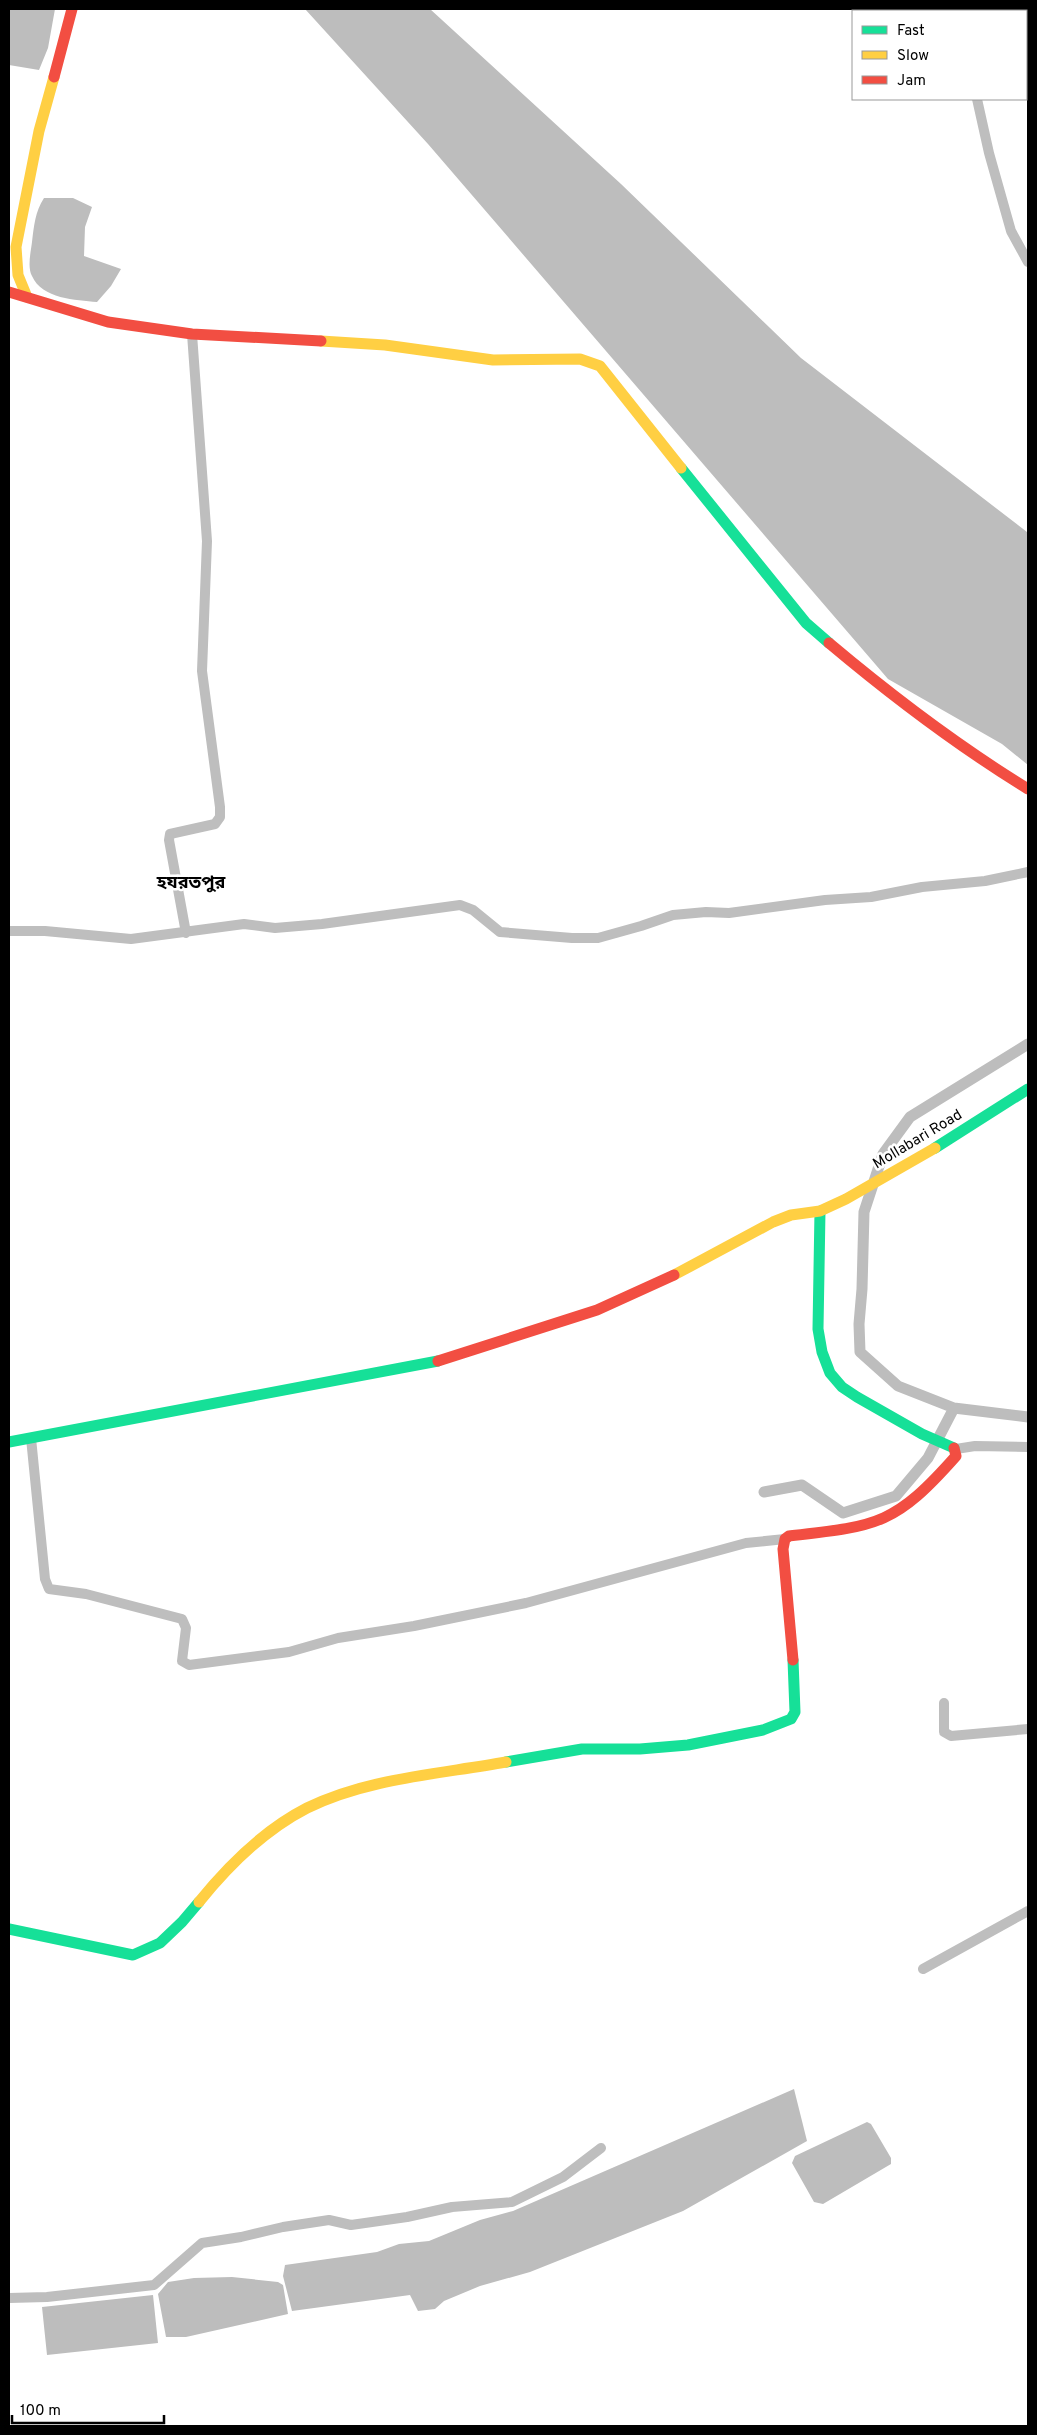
<svg xmlns="http://www.w3.org/2000/svg" width="1037" height="2435" viewBox="0 0 1037 2435" font-family="Overpass,'Noto Sans Bengali',sans-serif">
	<rect width="100%" height="100%" fill="#fff"/>
	<path fill="#bdbdbd" d="M9,9H55L48,48L39,70L9,65Z
		M305,9H430L621,184L801,358L1027,532L1028,765L1002,744L888,679L428,144Z
		M44,198H73L92,207L85,227L84,256L121,269L111,286L97,302C76,300 42,299 32,276C27,267 31,251 32,242C34,226 35,212 44,198Z
		M794,2089L807,2141L683,2211L530,2272L480,2286L444,2301L435,2309L418,2311L410,2295L292,2311L283,2276L285,2265L377,2252L399,2244L429,2241L480,2220L513,2211Z
		M867,2122L871,2124L891,2158V2164L823,2204L814,2202L792,2163L795,2156Z
		M232,2277L278,2282L283,2285L288,2314L186,2337H166L158,2294L168,2282L194,2278Z
		M153,2295L158,2343L47,2355L42,2307Z"/>
	<g fill="none" stroke-linecap="round" stroke-linejoin="round">
		<path stroke="#bdbdbd" stroke-width="11" d="M1028,1044L910,1117L883,1154L864,1212L862,1289L859,1324L860,1352L898,1386L954,1408L1028,1417
			M764,1492L802,1485L843,1513L896,1496L928,1458L954,1408"/>
		<path stroke="#bebebe" stroke-width="10" d="M958,9L959,11
			M977,99L989,153L1011,231L1028,262
			M9,931H45L131,939L244,924L275,928L322,924L460,905L473,910L500,932L572,938H598L641,926L673,915L706,912L729,913L825,900L871,897L922,887L985,881L1028,872
			M186,933L169,840L170,834L215,824L220,817V807L202,671L207,541L192,334
			M31,1438L45,1579L49,1589L86,1594L182,1619L186,1628L182,1661L189,1665L289,1652L338,1638L414,1626L526,1603L746,1543L785,1539
			M956,1449L975,1446L1028,1447
			M944,1703V1732L951,1736L1028,1729
			M923,1969L1028,1911
			M9,2298L47,2297L154,2285L202,2243L241,2237L283,2227L329,2220L351,2225L407,2217L452,2207L512,2202L563,2177L601,2148"/>
		<path stroke="#16e098" stroke-width="11" d="M681,468L806,623L829,643
			M935,1148L1028,1089
			M820,1211L818,1329L822,1352L830,1373L842,1387L857,1397L922,1434L954,1448
			M9,1442L438,1361
			M506,1762L582,1749H640L688,1745L763,1730L791,1719L795,1712L793,1660
			M9,1929L133,1955L160,1943L182,1922L199,1902"/>
		<path stroke="#ffcf43" stroke-width="11" d="M27,297L18,275L16,247L39,131L54,77
			M321,341L385,345L493,360L580,359L600,366L681,468
			M674,1275L773,1222L791,1215L820,1211L846,1199L935,1148
			M199,1902C228,1866 266,1829 307,1808C368,1778 440,1774 506,1762"/>
		<path stroke="#f24e42" stroke-width="11" d="M54,77L72,9
			M9,292L108,322L192,334L321,341
			M829,643C892,696 958,746 1028,789
			M438,1361L597,1310L674,1275
			M793,1660L783,1549L785,1539L789,1536C878,1526 895,1525 956,1456L954,1448"/>
	</g>
	<g text-anchor="middle" dominant-baseline="central" stroke-width="5" stroke-linejoin="round" paint-order="stroke">
		<g font-size="15" fill="#000" stroke="#fff">
			<text transform="translate(918 1140) rotate(-31)">Mollabari Road</text>
		</g>
		<g font-size="18" font-weight="bold" fill="#000" stroke="#fff">
			<text x="191" y="883">হযরতপুর</text>
		</g>
	</g>
	<rect width="1037" height="2435" fill="none" stroke="#000000" stroke-width="20"/>
	<rect x="852" y="10" width="175" height="90" fill="#ffffff" stroke="#999999"/>
	<rect x="862" y="26" width="25" height="8" fill="#16e098" stroke="#999999"/>
	<text x="897" y="35" font-size="15" fill="#000000">Fast</text>
	<rect x="862" y="51" width="25" height="8" fill="#ffcf43" stroke="#999999"/>
	<text x="897" y="60" font-size="15" fill="#000000">Slow</text>
	<rect x="862" y="76" width="25" height="8" fill="#f24e42" stroke="#999999"/>
	<text x="897" y="85" font-size="15" fill="#000000">Jam</text>
	<path d="M12 2415v8h152v-8" fill="none" stroke="#000000" stroke-width="2.5"/>
	<text x="20" y="2415" font-size="15" fill="#000000" stroke="#ffffff" stroke-width="4" paint-order="stroke">100 m</text>
</svg>
